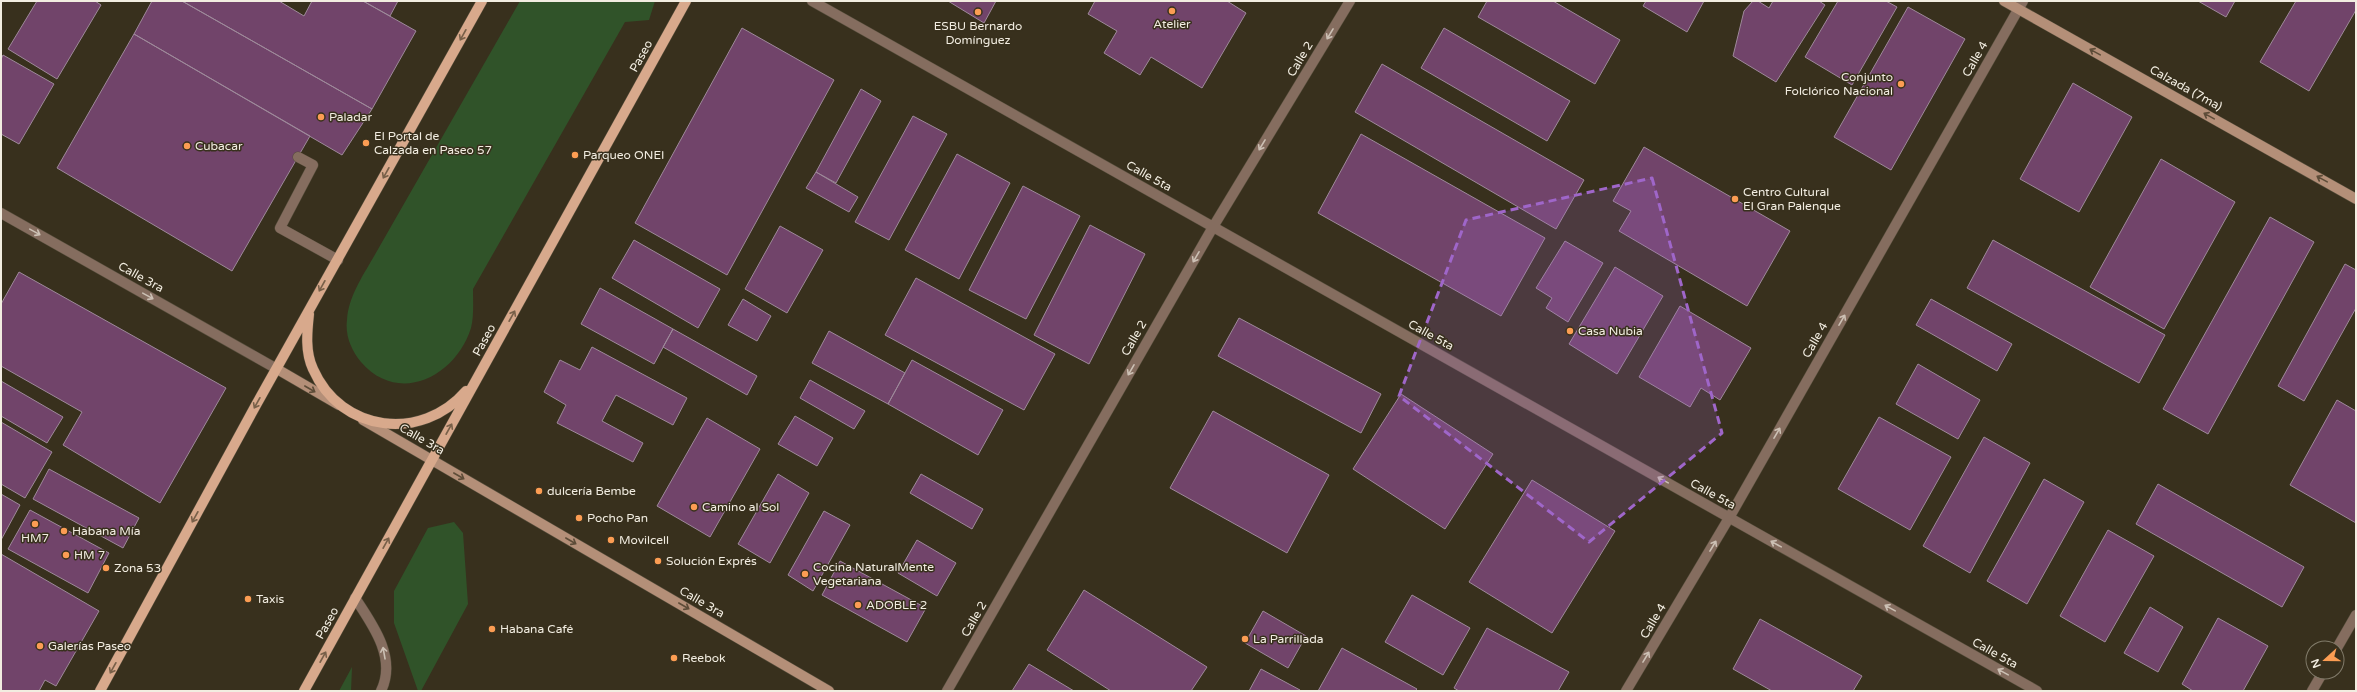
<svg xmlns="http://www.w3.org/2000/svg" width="2357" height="692" viewBox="0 0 2357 692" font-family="'Varela Round',sans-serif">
	<rect width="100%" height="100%" fill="#38301d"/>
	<path fill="#305329" d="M520,1H655L649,20L625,22L473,289C473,301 474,317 471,328C456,376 399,406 361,362C351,350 345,335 347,320C348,298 362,277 373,258Z
		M454,522L463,533L468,604L421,691H418L394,623V591L428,528Z
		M352,667L351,691H339Z"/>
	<path fill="#71446a" stroke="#9e899a" d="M37,1H95L101,5L57,79L8,49Z
		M152,1H182L372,109L342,155L134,34Z
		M182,1H279L304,16L312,1H363L416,31L372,109Z
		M363,1H398L390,16Z
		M948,1H996L984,23Z
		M1095,1H1227L1246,13L1202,88L1151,57L1140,75L1104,53L1117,31L1088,14Z
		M1487,1H1553L1620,40L1595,84L1478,17Z
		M1646,1H1704L1687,32L1643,6Z
		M1753,1H1758L1769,8L1773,1H1819L1825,5L1776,82L1733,56L1744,11Z
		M1838,1H1886L1897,7L1852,85L1805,57Z
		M2198,1H2235L2226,17Z
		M2296,1H2356V10L2309,91L2260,62Z
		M1908,7L1965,39L1891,170L1834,137Z
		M742,28L834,80L727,275L635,223Z
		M1444,28L1570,101L1547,141L1421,68Z
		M134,34L310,136L232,271L57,168Z
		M3,55L54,84L19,144L1,134V59Z
		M1382,64L1584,180L1556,229L1355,112Z
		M2073,83L2132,117L2079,212L2020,179Z
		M861,89L881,101L836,183L816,172Z
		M913,116L947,134L889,240L855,222Z
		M1361,134L1545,238L1501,316L1318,213Z
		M1644,147L1790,231L1747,306L1619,231L1631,211L1613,201Z
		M957,154L1010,183L959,279L905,250Z
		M2161,159L2235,202L2164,329L2090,287Z
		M816,172L858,197L849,212L806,188Z
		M1023,186L1080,216L1026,319L969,290Z
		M2270,217L2314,242L2208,434L2163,409Z
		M1090,225L1145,254L1089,364L1034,335Z
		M780,226L823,250L787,313L745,289Z
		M634,240L720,289L698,328L612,278Z
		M1993,240L2165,335L2139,383L1967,288Z
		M1565,241L1603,263L1568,322L1546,308L1552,298L1536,288Z
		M2345,264L2356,270V308L2304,401L2278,386Z
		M1615,267L1663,296L1617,374L1569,344Z
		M19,272L226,388L160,503L63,445L82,412L1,366V304Z
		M916,278L1055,354L1024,410L885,335Z
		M600,288L673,329L654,364L581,324Z
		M743,299L771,316L757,341L728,325Z
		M1931,299L2012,344L1997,371L1916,325Z
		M1680,306L1751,348L1720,400L1701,388L1690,407L1639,377Z
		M1239,318L1381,394L1361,433L1218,356Z
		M673,329L757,376L747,395L663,347Z
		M829,331L905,373L888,404L812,363Z
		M592,347L687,398L673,425L616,395L602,421L643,443L633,462L557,423L566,405L544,392L560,360L580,370Z
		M912,360L1003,410L978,455L888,404Z
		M1918,364L1980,400L1958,439L1896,404Z
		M810,380L865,411L854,429L800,398Z
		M1,381L63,417L47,443L1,416Z
		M1401,394L1493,454L1445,529L1353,469Z
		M2337,400L2356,411V523L2290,485Z
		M1213,411L1329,475L1287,553L1170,488Z
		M795,416L833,438L817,466L778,444Z
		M1879,417L1951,457L1910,530L1838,489Z
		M707,418L760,449L710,537L657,506Z
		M1,422L52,452L25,498L1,484Z
		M1984,437L2030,463L1970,573L1923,546Z
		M49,469L139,518L123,548L33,499Z
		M778,474L809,493L770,563L738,544Z
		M921,474L983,509L972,529L910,493Z
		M2044,479L2084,502L2027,604L1987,581Z
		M1532,480L1615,531L1552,633L1469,582Z
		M2158,484L2304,567L2282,607L2136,524Z
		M1,494L20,505L1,540Z
		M30,510L109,553L88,593L8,549Z
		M824,511L850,525L813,591L788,575Z
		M2108,530L2154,556L2105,642L2060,616Z
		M917,540L956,563L937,596L898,573Z
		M1,554L99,611L56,686L45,680L39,691H1Z
		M840,561L926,608L907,642L822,595Z
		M1084,590L1207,667L1191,691H1111L1047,650Z
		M1412,595L1470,628L1443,675L1385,642Z
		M2150,607L2183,627L2158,672L2124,653Z
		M1263,611L1306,636L1288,668L1245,643Z
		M2218,618L2268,646L2243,691H2193L2182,684Z
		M1760,619L1862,676L1853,691H1772L1733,669Z
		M1487,628L1569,672L1558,691H1459L1454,688Z
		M1342,648L1417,689L1415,691H1318Z
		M1029,664L1074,691H1012Z
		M1261,669L1300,690V691H1249Z"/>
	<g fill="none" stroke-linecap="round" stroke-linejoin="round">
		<defs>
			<path id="service" d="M298,157L313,165L280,228L338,260
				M355,598C373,625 397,658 381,691"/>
			<path id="minor" d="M812,1L2037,691
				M2337,648L2356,615
				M947,691L1213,227L1350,1
				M1626,691L1729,518L2023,1
				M2312,691L2323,672"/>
			<path id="tertiary" d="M1,213L277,369"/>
			<path id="secondary" d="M2004,1L2356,199
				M277,369L339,405
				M363,420L829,691"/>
			<path id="primary" d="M309,314C307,332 305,352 313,369C341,433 422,442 466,391
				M100,691L256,405L482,1
				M304,691L686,1"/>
		</defs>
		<use href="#service" stroke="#564e3c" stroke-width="11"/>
		<use href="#minor" stroke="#564e3c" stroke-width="11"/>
		<use href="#tertiary" stroke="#564e3c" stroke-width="11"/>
		<use href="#secondary" stroke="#564e3c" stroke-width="11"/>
		<use href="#primary" stroke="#564e3c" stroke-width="11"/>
		<use href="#service" stroke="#856d5f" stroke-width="10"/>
		<use href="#minor" stroke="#856d5f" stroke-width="10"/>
		<use href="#tertiary" stroke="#856d5f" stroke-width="10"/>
		<use href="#secondary" stroke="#b48f78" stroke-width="10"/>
		<use href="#primary" stroke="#d8a98c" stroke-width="10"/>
	</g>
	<defs><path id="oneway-shaft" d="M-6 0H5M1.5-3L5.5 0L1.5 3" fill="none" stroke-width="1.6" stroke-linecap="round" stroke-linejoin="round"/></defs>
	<g stroke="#ccc0b4">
		<use href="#oneway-shaft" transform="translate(1330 34) rotate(121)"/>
		<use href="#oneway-shaft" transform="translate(1262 145) rotate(121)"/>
		<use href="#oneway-shaft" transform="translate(35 232) rotate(29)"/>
		<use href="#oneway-shaft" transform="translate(1196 257) rotate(120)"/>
		<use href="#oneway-shaft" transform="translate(148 296) rotate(29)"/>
		<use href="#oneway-shaft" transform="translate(1842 320) rotate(-60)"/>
		<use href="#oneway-shaft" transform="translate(1131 370) rotate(120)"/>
		<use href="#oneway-shaft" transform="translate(1777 433) rotate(-60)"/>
		<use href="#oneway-shaft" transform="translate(1663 480) rotate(-151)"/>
		<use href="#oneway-shaft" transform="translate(1776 544) rotate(-151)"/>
		<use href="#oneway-shaft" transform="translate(1713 546) rotate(-59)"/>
		<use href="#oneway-shaft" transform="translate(1890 608) rotate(-151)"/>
		<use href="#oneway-shaft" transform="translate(384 653) rotate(-100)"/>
		<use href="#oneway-shaft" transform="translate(1646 657) rotate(-59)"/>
		<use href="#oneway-shaft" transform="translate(2003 672) rotate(-151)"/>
	</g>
	<g stroke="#786049">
		<use href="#oneway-shaft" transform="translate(463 35) rotate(119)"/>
		<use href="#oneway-shaft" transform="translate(386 173) rotate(119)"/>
		<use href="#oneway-shaft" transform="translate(322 286) rotate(119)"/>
		<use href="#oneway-shaft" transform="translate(512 316) rotate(-61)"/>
		<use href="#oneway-shaft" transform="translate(257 403) rotate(119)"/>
		<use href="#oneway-shaft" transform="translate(449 429) rotate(-61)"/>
		<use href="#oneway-shaft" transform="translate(195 517) rotate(119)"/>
		<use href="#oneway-shaft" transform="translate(386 543) rotate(-61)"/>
		<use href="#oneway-shaft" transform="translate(323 657) rotate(-61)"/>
		<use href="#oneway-shaft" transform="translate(113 668) rotate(119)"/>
	</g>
	<g stroke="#5d4c38">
		<use href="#oneway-shaft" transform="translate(2095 52) rotate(-151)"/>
		<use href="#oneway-shaft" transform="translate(2209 116) rotate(-151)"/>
		<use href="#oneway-shaft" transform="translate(2322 179) rotate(-151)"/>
		<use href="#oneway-shaft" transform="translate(310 389) rotate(30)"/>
		<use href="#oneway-shaft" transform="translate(459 476) rotate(30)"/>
		<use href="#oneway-shaft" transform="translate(571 541) rotate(30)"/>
		<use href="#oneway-shaft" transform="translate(684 606) rotate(30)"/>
	</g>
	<path fill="#9f66c9" fill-opacity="0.2" stroke="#9f66c9" stroke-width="3" stroke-dasharray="8 5" stroke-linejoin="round" d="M1652,178L1722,433L1589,542L1399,396L1466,220Z"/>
	<g fill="#fc9d53" stroke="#38301d" stroke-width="1.5">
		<circle cx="1172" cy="11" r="4"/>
		<circle cx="978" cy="12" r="4"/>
		<circle cx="1901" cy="84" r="4"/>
		<circle cx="321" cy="117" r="4"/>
		<circle cx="366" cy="143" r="4"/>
		<circle cx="187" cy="146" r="4"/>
		<circle cx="575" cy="155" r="4"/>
		<circle cx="1735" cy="199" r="4"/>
		<circle cx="1570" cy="331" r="4"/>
		<circle cx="539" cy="491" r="4"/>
		<circle cx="694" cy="507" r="4"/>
		<circle cx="579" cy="518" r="4"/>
		<circle cx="35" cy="524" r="4"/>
		<circle cx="64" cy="531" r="4"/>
		<circle cx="611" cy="540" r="4"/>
		<circle cx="66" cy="555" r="4"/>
		<circle cx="658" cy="561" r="4"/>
		<circle cx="106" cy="568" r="4"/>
		<circle cx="805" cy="574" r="4"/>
		<circle cx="248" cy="599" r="4"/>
		<circle cx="858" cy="605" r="4"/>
		<circle cx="492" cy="629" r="4"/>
		<circle cx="1245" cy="639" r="4"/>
		<circle cx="40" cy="646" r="4"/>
		<circle cx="674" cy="658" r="4"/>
	</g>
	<g text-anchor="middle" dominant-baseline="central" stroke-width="3" stroke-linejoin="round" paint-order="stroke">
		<g font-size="12" fill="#f2ede1" stroke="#38301d" text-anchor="start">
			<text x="1172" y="24" text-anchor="middle">Atelier</text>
			<text x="978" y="26" text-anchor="middle">ESBU Bernardo<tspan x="978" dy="14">Domínguez</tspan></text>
			<text x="1893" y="77" text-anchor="end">Conjunto<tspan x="1893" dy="14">Folclórico Nacional</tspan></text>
			<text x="329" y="117">Paladar</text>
			<text x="374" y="136">El Portal de<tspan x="374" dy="14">Calzada en Paseo 57</tspan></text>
			<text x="195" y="146">Cubacar</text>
			<text x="583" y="155">Parqueo ONEI</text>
			<text x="1743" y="192">Centro Cultural<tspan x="1743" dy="14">El Gran Palenque</tspan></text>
			<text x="1578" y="331">Casa Nubia</text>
			<text x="547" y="491">dulcería Bembe</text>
			<text x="702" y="507">Camino al Sol</text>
			<text x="587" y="518">Pocho Pan</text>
			<text x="72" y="531">Habana Mía</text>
			<text x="35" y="538" text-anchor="middle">HM7</text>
			<text x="619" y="540">Movilcell</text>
			<text x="74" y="555">HM 7</text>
			<text x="666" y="561">Solución Exprés</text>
			<text x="813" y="567">Cocina NaturalMente<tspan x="813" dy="14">Vegetariana</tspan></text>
			<text x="114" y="568">Zona 53</text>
			<text x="256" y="599">Taxis</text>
			<text x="866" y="605">ADOBLE 2</text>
			<text x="500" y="629">Habana Café</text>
			<text x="1253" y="639">La Parrillada</text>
			<text x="48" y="646">Galerías Paseo</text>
			<text x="682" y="658">Reebok</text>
		</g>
		<g font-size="12" fill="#f2ede1" stroke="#38301d">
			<text transform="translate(641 56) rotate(-61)">Paseo</text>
			<text transform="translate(1300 59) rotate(-59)">Calle 2</text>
			<text transform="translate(1975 59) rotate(-60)">Calle 4</text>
			<text transform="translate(2186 88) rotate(29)">Calzada (7ma)</text>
			<text transform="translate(1149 176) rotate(29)">Calle 5ta</text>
			<text transform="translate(141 277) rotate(29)">Calle 3ra</text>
			<text transform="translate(1431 335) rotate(29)">Calle 5ta</text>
			<text transform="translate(1134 338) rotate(-60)">Calle 2</text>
			<text transform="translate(484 340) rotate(-61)">Paseo</text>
			<text transform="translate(1815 340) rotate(-60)">Calle 4</text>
			<text transform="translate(422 439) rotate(30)">Calle 3ra</text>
			<text transform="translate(1713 494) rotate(29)">Calle 5ta</text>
			<text transform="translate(702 602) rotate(30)">Calle 3ra</text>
			<text transform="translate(974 619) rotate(-60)">Calle 2</text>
			<text transform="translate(1653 621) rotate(-59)">Calle 4</text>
			<text transform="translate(327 623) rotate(-61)">Paseo</text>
			<text transform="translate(1995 653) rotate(29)">Calle 5ta</text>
		</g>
	</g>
	<rect width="2357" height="692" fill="none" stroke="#f2ede1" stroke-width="4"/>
	<g transform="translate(2325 660) rotate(249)"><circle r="19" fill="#38301d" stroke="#827c6b"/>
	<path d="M0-3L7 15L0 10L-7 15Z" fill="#fc9d53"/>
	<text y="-6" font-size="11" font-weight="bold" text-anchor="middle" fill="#f2ede1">N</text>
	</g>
</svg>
